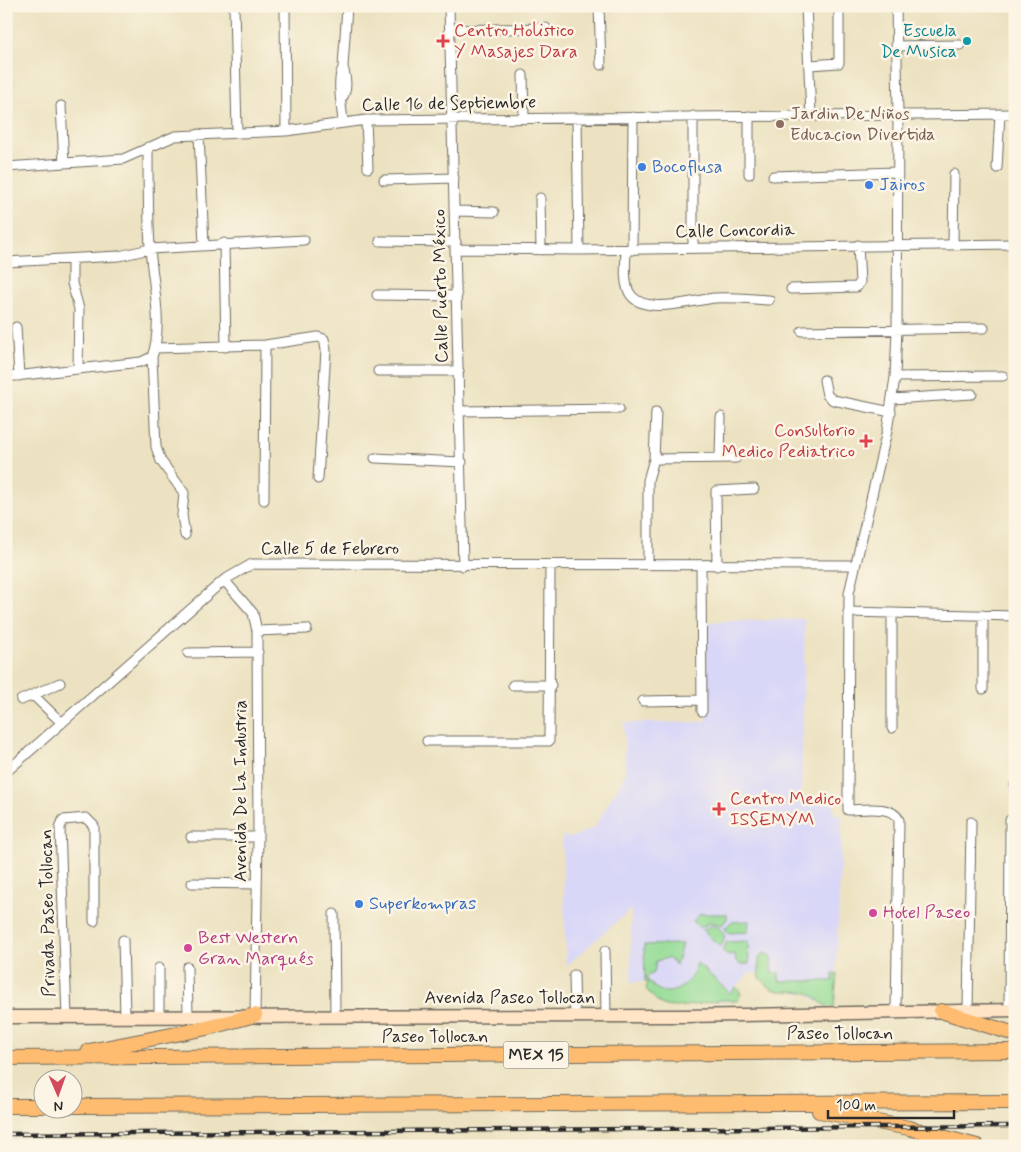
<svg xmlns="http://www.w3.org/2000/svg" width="1021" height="1152" viewBox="0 0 1021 1152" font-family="Mynerve,sans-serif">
	<rect width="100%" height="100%" fill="#fcf5e5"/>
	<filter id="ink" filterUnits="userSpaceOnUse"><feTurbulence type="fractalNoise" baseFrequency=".02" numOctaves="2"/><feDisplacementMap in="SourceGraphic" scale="10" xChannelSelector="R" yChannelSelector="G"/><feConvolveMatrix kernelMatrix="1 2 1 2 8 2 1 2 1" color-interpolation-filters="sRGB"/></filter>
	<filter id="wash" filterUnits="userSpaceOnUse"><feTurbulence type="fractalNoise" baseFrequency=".0096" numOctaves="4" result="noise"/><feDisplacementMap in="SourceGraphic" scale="20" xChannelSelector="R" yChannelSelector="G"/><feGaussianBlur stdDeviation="1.12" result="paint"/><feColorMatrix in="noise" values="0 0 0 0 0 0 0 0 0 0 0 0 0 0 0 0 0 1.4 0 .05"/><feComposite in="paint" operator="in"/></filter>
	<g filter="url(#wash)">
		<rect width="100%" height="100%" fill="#ece2c1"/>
		<path fill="#d9d7f8" d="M805,619L801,802H833L834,815H842L835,1005H823L807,993L776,991L762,980L759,974L749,973L736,987L741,993L737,1001L702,1002L691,1006L662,1005L646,989L648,982H631V909L566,966L562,836L573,837L595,827L625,774L624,723L706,722L707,622Z"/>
		<path fill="#94dc96" stroke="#608460" d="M700,914H727V919L722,925L711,922L700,928L693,921Z
			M749,921L748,932L728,933L725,928L731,922Z
			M712,925C724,928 728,938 720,947L703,930Z
			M748,941L749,964H739L736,961L735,954L728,955L722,950L727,942Z
			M682,944L676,965L668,958L656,961L654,973L646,977C663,1006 691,988 697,963L730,993L736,987L741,993L738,1000C732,1003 730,999 724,1000C710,1001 674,1011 663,1005C656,1002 651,994 646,989L648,982H645L644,945Z
			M764,953L771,956L772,973H779V981H833V973H837L834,1007C821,1008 819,997 808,993C787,987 776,1000 759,976V958Z"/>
	</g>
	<g filter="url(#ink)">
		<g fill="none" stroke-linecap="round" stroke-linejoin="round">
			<defs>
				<path id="minor" d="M234,6L237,133
					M449,6L463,566
					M599,6L601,65
					M806,6L811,115
					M896,6L898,114L897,330L895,377L887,431L849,593L848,799V810C862,810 892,804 899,820L896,1012
					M285,8L286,131
					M450,30L546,28
					M896,46L960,45
					M809,65L839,63V6
					M523,75L524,119
					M342,98C348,90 346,77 343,67L347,6
					M61,106L64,163
					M693,116V248
					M749,116V174
					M577,118L579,250
					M366,120L368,168
					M343,122C342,107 336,80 343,68
					M199,134L204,245
					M6,167L123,159L175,136L286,131L366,120L1015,114
					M997,168L1000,114
					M773,176L897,172
					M384,180L454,178
					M540,198L541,250
					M455,211L494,212
					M380,241L456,242
					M224,243L226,347
					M953,244L954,174
					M456,249L579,250L1015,244
					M626,250C626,261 623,281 629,292C642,317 693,300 715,298C733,297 752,299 769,300
					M632,250L633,117
					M72,259V283L79,309L78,369
					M6,262L119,256L150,249L304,240
					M791,289L857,287L860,282L858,245
					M377,295L457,296
					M16,327L19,376
					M802,331L984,328
					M155,348L265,345L318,337L324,339L326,350L318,479
					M152,357L156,447L161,461L184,493L182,515L185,535
					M378,371H459
					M6,377L141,362L152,357C164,323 152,282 150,247C148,214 148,180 148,147
					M895,377L1003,376
					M824,380L827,395L833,400L891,412
					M892,399L972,394
					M460,411L619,409
					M375,458L462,462
					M720,458L721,417
					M654,459L736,458
					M264,500L265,345
					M648,565V480L654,459L656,412
					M701,566L702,711
					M717,566L716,491L754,489
					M224,580L253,613L257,631L258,837L255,1015
					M848,612L1015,616
					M257,631L307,629
					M188,653L258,652
					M513,685H551
					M983,689V615
					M33,695L62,723
					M21,700L60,683
					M643,701L702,700
					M892,728V613
					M427,741H549L550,565
					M6,772L224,580L252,564L854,565
					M1015,792V785
					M191,837H258
					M192,883L257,884
					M334,914L335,1016
					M123,940L125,1016
					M605,951L606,1016
					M187,967L188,1016
					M159,968V1016
					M574,975L575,1016
					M1009,1010L1010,820
					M968,1011L971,822
					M67,1017L60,828L63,820L86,818L94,826V921"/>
				<path id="secondary" d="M6,1017L685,1016L1015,1010"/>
				<path id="trunk" d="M941,1011L1015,1034
					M89,1051L207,1028L255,1015
					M6,1058L1015,1051
					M6,1106H42
					M72,1106L1015,1102
					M819,1111L909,1128L977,1146"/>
			</defs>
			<use href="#minor" stroke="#6f6b60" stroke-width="11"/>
			<use href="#secondary" stroke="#6f6b60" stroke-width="15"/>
			<use href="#trunk" stroke="#6f6b60" stroke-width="16"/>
			<use href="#minor" stroke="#fff" stroke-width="9"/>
			<use href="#secondary" stroke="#ffe4c6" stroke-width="12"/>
			<use href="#trunk" stroke="#febc70" stroke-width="14"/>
			<defs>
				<path id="rail" d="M6,1134L1015,1126"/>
			</defs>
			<use href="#rail" stroke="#2b2b2b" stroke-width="4.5"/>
			<use href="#rail" stroke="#fcf5e5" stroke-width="2.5" stroke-dasharray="8" stroke-linecap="butt"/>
		</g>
	</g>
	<g fill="#e0444e" stroke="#fcf5e5" stroke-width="2">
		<path d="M440.5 33.5h5v5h5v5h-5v5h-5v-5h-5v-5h5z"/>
		<path d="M863.5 433.5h5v5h5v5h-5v5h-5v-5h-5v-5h5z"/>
		<path d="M716.5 801.5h5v5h5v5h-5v5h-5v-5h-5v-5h5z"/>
	</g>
	<circle fill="#0f9aa8" stroke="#fcf5e5" stroke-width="2" cx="967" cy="41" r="5"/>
	<circle fill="#8d6e63" stroke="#fcf5e5" stroke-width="2" cx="780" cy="124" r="5"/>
	<g fill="#3f7fe0" stroke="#fcf5e5" stroke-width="2">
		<circle cx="642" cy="167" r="5"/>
		<circle cx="869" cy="185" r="5"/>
		<circle cx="359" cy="904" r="5"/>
	</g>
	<g fill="#d1479c" stroke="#fcf5e5" stroke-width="2">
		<circle cx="873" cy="913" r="5"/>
		<circle cx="188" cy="948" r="5"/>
	</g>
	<g text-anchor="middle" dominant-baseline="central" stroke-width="5" stroke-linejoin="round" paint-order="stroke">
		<rect fill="#fcf5e5" stroke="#6a6863" stroke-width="1" x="503.5" y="1041.5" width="65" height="27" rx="4"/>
		<g font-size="16" font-weight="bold" fill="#2b2b2b">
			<text x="536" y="1055">MEX 15</text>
		</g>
		<g font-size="18" fill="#be3a42" stroke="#fcf5e5" text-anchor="start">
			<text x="454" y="31">Centro Holistico<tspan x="454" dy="21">Y Masajes Dara</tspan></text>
			<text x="855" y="431" text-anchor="end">Consultorio<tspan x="855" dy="21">Medico Pediatrico</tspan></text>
			<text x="730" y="799">Centro Medico<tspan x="730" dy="21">ISSEMYM</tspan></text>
		</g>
		<g font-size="18" fill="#0d838f" stroke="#fcf5e5" text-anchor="end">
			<text x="957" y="31">Escuela<tspan x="957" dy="21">De Musica</tspan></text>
		</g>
		<g font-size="18" fill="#2b2b2b" stroke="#fcf5e5">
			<text transform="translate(449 104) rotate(-1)">Calle 16 de Septiembre</text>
			<text transform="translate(735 231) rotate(-1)">Calle Concordia</text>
			<text transform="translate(441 286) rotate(-91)">Calle Puerto México</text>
			<text x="330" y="549">Calle 5 de Febrero</text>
			<text transform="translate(241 791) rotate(-90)">Avenida De La Industria</text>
			<text transform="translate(48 913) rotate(-91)">Privada Paseo Tollocan</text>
			<text x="510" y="998">Avenida Paseo Tollocan</text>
			<text x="840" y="1034">Paseo Tollocan</text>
			<text x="435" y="1037">Paseo Tollocan</text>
		</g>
		<g font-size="18" fill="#785e54" stroke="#fcf5e5" text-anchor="start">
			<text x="790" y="114">Jardin De Niños<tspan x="790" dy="21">Educacion Divertida</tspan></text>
		</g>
		<g font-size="18" fill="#366cbe" stroke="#fcf5e5" text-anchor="start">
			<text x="652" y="167">Bocoflusa</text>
			<text x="879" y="185">Jairos</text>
			<text x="369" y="904">Superkompras</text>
		</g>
		<g font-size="18" fill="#b23c85" stroke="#fcf5e5" text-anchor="start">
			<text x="883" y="913">Hotel Paseo</text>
			<text x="198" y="938">Best Western<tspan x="198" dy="21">Gran Marqués</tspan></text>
		</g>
	</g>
	<rect width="1021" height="1152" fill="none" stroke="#fcf5e5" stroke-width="25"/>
	<g transform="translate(58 1094) rotate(178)"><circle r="24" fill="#fcf5e5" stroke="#a8a49b"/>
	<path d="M0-4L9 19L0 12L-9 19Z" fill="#d1495b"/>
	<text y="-8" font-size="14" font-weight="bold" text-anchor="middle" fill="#2b2b2b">N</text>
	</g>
	<path d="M828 1110v8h126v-8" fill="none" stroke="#2b2b2b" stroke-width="2.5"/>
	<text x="836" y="1110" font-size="15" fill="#2b2b2b" stroke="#fcf5e5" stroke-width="4" paint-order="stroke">100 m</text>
</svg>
